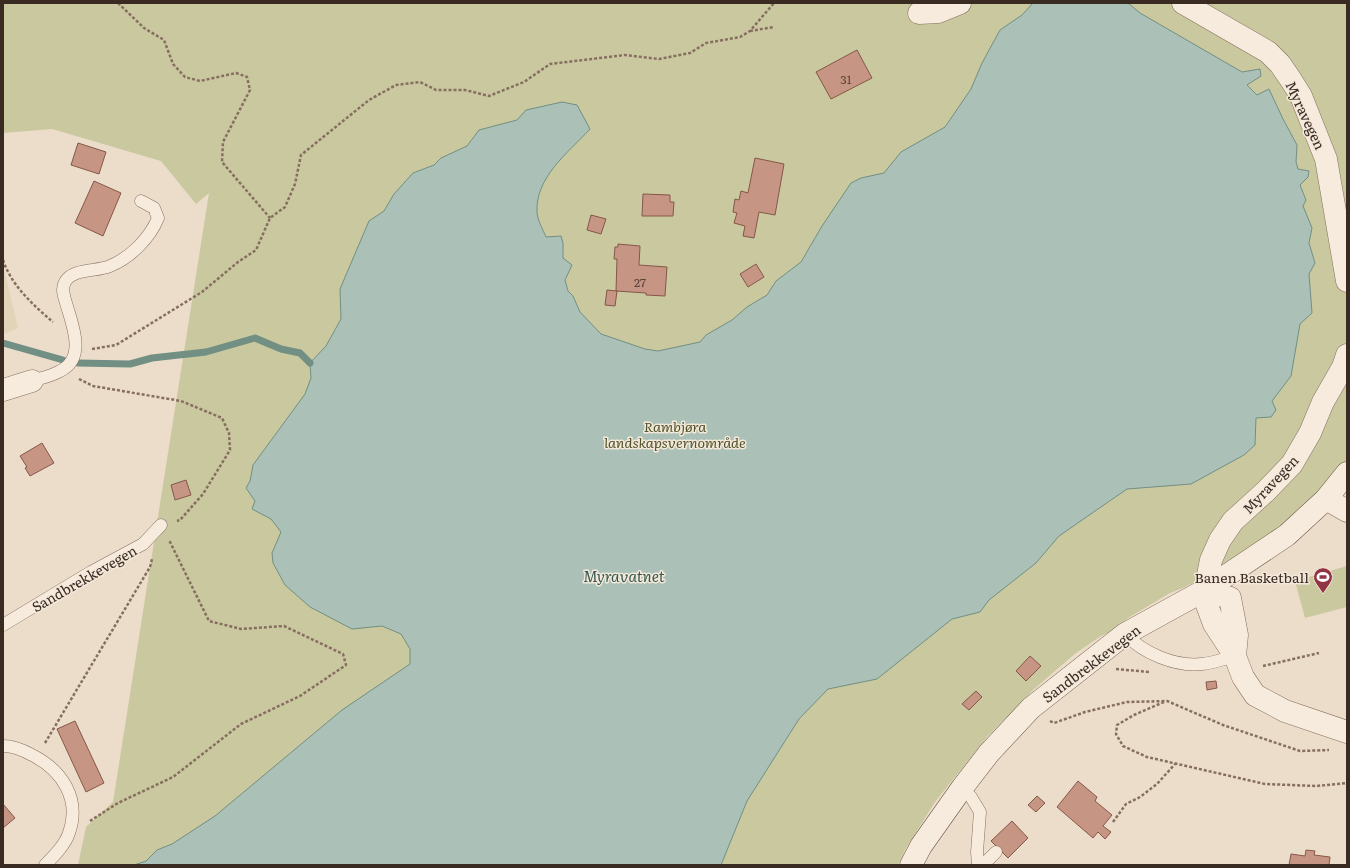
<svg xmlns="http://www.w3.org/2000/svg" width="1350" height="868" viewBox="0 0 1350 868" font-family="Literata,serif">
	<rect width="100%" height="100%" fill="#ecddca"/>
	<path fill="#e1d4b8" d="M3,265L18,328L3,334Z"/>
	<path fill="#c9c89f" d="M3,3H1347V470L1308,508L1223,567L1183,588L1170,593L1128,618L1116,629L1101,636L1076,653L1034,689L987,737L935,802L906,848L898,865H78L86,827L113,802L209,193L196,204L161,161L52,129L3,133Z
		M1347,566V607L1305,618L1295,581Z"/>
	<path fill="#abc1b7" stroke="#718f83" d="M1033,3H1128L1140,13L1242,72L1260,69L1261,76L1247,85L1257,95L1269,89L1283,119L1297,145L1296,162L1298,169L1309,171L1308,177L1300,185L1306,200L1303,206L1312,228L1309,243L1315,263L1309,274L1312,313L1300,324L1291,376L1272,401L1276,410L1271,417L1256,418L1255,445L1244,455L1191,484L1127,489L1059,536L1036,563L989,600L980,612L952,619L877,679L828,689L799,719L747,801L721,865H134L146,861L157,850L172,844L215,816L342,710L410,664V649L401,634L382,626L352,629L310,607L285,585L273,563L272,553L281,532L271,519L252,509L255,501L246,488L250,481L253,465L305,394L311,378L310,363L326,346L341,319L340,289L369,221L384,211L394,194L413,173L434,165L441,158L467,146L479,130L517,120L526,110L562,102L577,105L590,129C568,153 535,177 537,213C538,221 543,230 546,237L561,236L563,243V258L572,265L565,280L568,291L573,296L580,312L601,334L645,349L658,351L700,342L706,335L732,320L747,307L767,295L776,281L801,262L822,226L851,183L861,178L884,173L901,152L945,127L971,89L982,63L1000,30L1022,15Z"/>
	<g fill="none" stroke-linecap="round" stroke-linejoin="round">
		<path stroke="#718f83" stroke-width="7" d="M3,343L63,360
			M78,363L130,364L152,358L206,352L255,338L281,349L300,353L310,363"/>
	</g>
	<path fill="#c79584" stroke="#855748" d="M857,50L872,78L831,99L816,72Z
		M78,143L106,152L99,174L71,165Z
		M755,158L784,164L775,215L759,212L754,238L743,236L745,226L734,223L737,213L733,212L735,199L739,200L741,191L748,193Z
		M94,181L121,193L103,236L75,223Z
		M643,194L670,195V202H674L673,216H642Z
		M591,215L606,219L601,234L587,230Z
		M618,244L640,246L639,265L667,267L665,296L646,295V293L616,291L617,259H614L615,247H618Z
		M756,264L764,277L748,287L740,274Z
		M607,290L617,291L615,306L605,305Z
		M42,443L54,463L30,476L25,468L27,467L20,456Z
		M186,480L191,495L175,500L171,485Z
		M1030,656L1041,666L1026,681L1016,671Z
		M1216,681L1217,688L1207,690L1206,682Z
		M976,691L982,697L969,710L962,704Z
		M75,721L104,783L86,792L57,729Z
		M1078,781L1097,797L1095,801L1112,815L1103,826L1111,832L1105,839L1098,832L1093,838L1057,807Z
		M1037,796L1045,803L1036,812L1028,805Z
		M3,804L15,818L3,828Z
		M1012,821L1028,838L1008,858L991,841Z
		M1306,850L1315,851L1314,855L1330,857L1329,865H1289L1291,854L1305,856Z"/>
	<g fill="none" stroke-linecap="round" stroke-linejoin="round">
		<defs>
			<path id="lane" d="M32,381C41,378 52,376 60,371C87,358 72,324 66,303C64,296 61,289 65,282C73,268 96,272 110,266C130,258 150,238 158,218L154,208L141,201
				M3,625L91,572L143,544L161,525
				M1125,634C1143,653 1175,667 1202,664C1213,663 1224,659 1235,656
				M3,746C13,746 23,750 32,755C62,770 81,799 69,833C65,845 54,856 45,865
				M962,788L971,797L980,812L977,852L978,865
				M983,865L996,852"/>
			<path id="street" d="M1183,3L1268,52L1280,64L1291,80L1301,96L1326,159L1347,281
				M919,13L938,12L960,3
				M1347,355L1343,367L1323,402L1310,433L1292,464L1265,492L1233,521L1220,540L1211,560L1205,590L1207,605L1214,624L1235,656L1243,677L1255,695L1285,711L1347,732
				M3,390L32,381
				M1326,499L1347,511
				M1205,590L1230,598L1237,635L1235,656"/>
			<path id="secondary" d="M911,865L921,846L962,788L989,753L1031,708L1125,634L1205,590L1287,535L1326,499L1347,473"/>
		</defs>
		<use href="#lane" stroke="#876f60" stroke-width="13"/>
		<use href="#street" stroke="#876f60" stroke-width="23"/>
		<use href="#secondary" stroke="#695043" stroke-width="23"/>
		<path stroke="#876f60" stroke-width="2.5" stroke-dasharray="3 2" stroke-linecap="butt" d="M118,3L144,28L164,40L173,64L185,77L200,81L236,73L247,77L250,90L223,142L222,162L270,218
			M750,31L774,27
			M3,260C11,285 34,306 53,322
			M92,349L116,345L202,292L238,262L256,250L270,218L285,207L295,184L301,155L369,100L396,85L420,82L436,90H465L489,96L524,82L550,64L625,55L659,59L690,53L706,43L740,37L750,31L774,3
			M79,379L93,386L181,401L222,418L229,433L230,450L203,494L180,520L177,521
			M1263,666L1319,653
			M1116,669L1149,672
			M1164,702L1134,715L1117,725L1116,734L1123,746L1147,757L1265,784L1316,786L1347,783
			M1050,721L1054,723L1085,712L1127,702L1167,701L1223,725L1300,751L1329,750
			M45,743L150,567L152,559
			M90,821L118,803L173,777L241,724L300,696L346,665L343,654L284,626L241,629L209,621L169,540
			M1113,822L1126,804L1140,797L1157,784L1175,764"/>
		<use href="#lane" stroke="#f7ebdd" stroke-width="12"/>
		<use href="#street" stroke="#f7ebdd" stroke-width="22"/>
		<use href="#secondary" stroke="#f7ebdd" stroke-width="22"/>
	</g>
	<defs>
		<symbol id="stadium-pin" viewBox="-11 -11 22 30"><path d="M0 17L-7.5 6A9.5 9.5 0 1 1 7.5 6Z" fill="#923443" stroke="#f4e8da"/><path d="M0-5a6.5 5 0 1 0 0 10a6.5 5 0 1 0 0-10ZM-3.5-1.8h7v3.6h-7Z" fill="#fff"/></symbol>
	</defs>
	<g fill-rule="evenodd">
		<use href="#stadium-pin" x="1312" y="566" width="22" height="30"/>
	</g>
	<g text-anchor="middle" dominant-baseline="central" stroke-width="3" stroke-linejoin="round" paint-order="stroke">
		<g font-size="12" fill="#5c453a">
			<text x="846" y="79">31</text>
			<text x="640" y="282">27</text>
		</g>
		<g font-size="14" fill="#392a22" stroke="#f4e8da">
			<text transform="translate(1306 115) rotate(65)">Myravegen</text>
			<text transform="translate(1270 484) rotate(-47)">Myravegen</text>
			<text transform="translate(84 578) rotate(-30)">Sandbrekkevegen</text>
			<text transform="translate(1091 663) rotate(-37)">Sandbrekkevegen</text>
		</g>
		<g font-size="14" font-style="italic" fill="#50542a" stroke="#f4e8da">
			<text x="675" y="426">Rambjøra<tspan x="675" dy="16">landskapsvernområde</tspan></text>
		</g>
		<g font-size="14" fill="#392a22" stroke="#f4e8da" text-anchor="end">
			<text x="1309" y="577">Banen Basketball</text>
		</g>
		<g font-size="15" font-style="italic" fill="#335850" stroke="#f4e8da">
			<text x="624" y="575">Myravatnet</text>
		</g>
	</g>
	<rect width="1350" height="868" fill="none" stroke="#392a22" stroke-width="8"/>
</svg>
